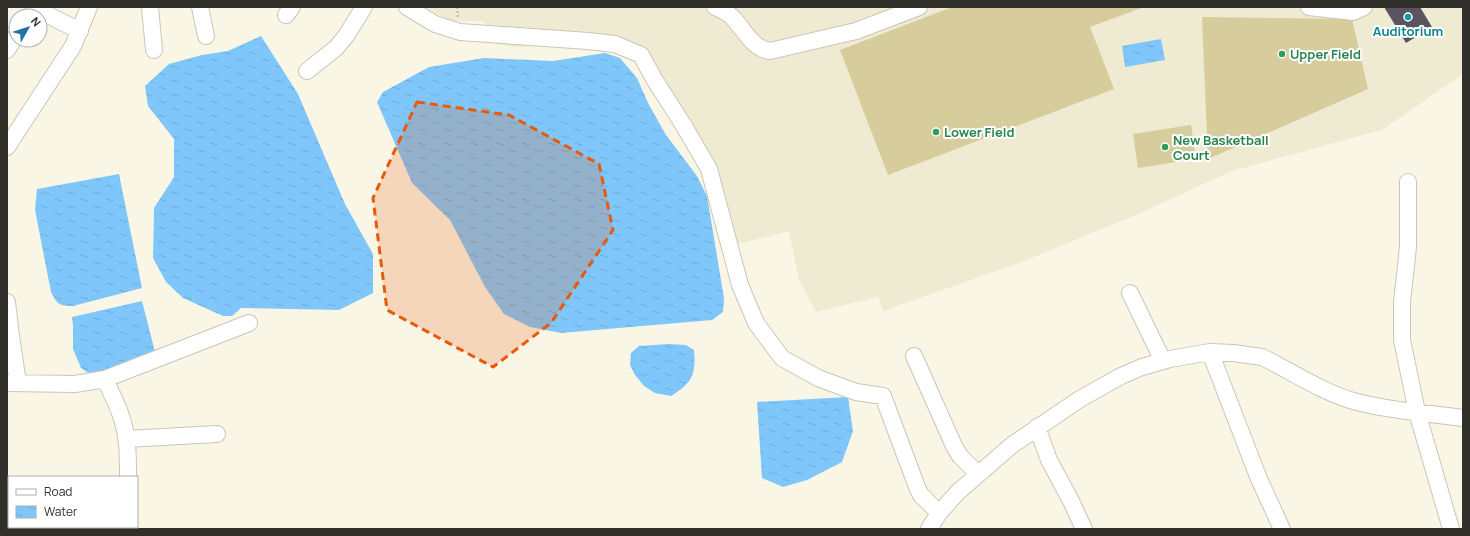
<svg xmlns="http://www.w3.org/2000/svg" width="1470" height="536" viewBox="0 0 1470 536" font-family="Manrope,sans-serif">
	<defs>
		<pattern id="water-ripples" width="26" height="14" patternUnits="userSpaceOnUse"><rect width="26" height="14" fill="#7fc7fa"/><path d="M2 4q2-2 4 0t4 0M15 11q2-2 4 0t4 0" fill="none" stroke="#6eabd6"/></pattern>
	</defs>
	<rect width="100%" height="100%" fill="#faf6e6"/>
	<path fill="#efead2" d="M426,7H1463V74L1382,130L1232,171L1136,215L1024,261L883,311L878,297L816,312L799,280L789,231L738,244L728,216L627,45H554L514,47L496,44L483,21H450Z"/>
	<path fill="#d7cc9c" d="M952,7H1144L1090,27L1114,89L888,175L840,50Z
		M1202,17L1352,19L1368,89L1208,159Z
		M1191,125L1196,159L1138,168L1133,134Z"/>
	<path fill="url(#water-ripples)" d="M261,36L298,94L345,204L373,254V293L339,310L241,308L232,316H223L183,298L166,282L153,258L154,208L174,177V139L148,106L145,86L169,64L202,55L228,51Z
		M1161,39L1165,60L1125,67L1122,46Z
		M605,53L620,58L637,78L648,103L666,135L697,176L707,196L724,298L723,312L712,320L561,333L530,327L504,314L485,287L450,220L412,183L377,102L383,92L429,67L484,58L553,61Z
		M119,174L142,288L73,306C59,306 57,304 51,292L35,210L37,189Z
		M142,301L155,352L94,377L81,368L73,349V325L72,317Z
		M669,344L686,345L694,350C696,375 692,383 671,396L655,393L644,386L635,375L630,365L631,353L639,346Z
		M848,397L853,431L842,462L807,480L783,487L762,478L757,402Z"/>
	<path fill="#5b5360" d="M1384,7H1420L1432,27L1406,43Z"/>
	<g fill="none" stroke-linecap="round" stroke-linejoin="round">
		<defs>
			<path id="minor" d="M150,7L154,50
				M200,7L206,36
				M407,7L435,24L460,32L588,41L615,44L641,55L654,79L684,126L709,169L740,285L756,323L782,358L818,378L856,392L883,396L917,487L921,495L939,513
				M715,7C722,10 729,13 734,19C745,31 752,48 770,51L856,31L919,7
				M1309,7L1353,12L1364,7
				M34,8L80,31
				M286,15L292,7
				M7,50L16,36
				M307,71L336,48L346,36L364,7
				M7,147L73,46L89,7
				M1408,182V247L1402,302V340L1417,412L1451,529
				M1130,293L1163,361
				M7,302L11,336L18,383
				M1210,352L1259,479L1282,529
				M914,356L954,446L960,456L978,474
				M105,379C110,391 117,403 121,416C128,435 128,457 128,477
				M7,383L75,384L105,379L249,323
				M1037,427L1049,460L1071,501L1084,529
				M126,439L217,434
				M128,529V527
				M929,529L939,513L958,492L1012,445L1080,399L1121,376L1142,367L1170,359L1210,352L1233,353L1262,357C1293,372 1323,393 1357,402C1391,411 1428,413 1463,418"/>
		</defs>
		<use href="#minor" stroke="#cac6b7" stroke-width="18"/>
		<path stroke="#bbb8ab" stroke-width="2" stroke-dasharray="2 2" stroke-linecap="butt" d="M457,7L458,17"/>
		<use href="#minor" stroke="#fff" stroke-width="16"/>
	</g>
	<path fill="#e8590c" fill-opacity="0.2" stroke="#e8590c" stroke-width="3" stroke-dasharray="8 5" stroke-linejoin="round" d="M417,102L509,115L599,164L613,230L551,323L493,367L387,310L373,198Z"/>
	<circle fill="#0f9aa8" stroke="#fff" stroke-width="1.5" cx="1408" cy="17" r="4"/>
	<g fill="#2e9e5b" stroke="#fff" stroke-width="1.5">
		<circle cx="1282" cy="54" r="4"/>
		<circle cx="936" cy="132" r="4"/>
		<circle cx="1165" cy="147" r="4"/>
	</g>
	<g text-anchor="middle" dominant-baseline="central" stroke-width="4" stroke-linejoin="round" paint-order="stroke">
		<g font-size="13" font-weight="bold" fill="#0d838f" stroke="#fff">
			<text x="1408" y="31">Auditorium</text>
		</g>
		<g font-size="13" font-weight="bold" fill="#27864d" stroke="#fff" text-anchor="start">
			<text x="1290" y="54">Upper Field</text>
			<text x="944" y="132">Lower Field</text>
			<text x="1173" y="140">New Basketball<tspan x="1173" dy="15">Court</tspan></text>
		</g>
	</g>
	<rect width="1470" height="536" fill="none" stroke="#302f29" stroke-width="16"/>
	<rect x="8" y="476" width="130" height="52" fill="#ffffff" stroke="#acaca9"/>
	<rect x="16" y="489" width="20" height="6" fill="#ffffff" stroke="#acaca9"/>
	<text x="44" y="496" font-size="12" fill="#302f29">Road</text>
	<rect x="16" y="506" width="20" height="12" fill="url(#water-ripples)" stroke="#acaca9"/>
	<text x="44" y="516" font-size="12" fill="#302f29">Water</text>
	<g transform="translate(28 28) rotate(51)"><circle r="19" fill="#ffffff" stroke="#acaca9"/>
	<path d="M0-3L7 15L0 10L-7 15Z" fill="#2272a3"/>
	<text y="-6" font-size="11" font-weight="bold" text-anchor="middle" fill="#302f29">N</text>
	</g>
</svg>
